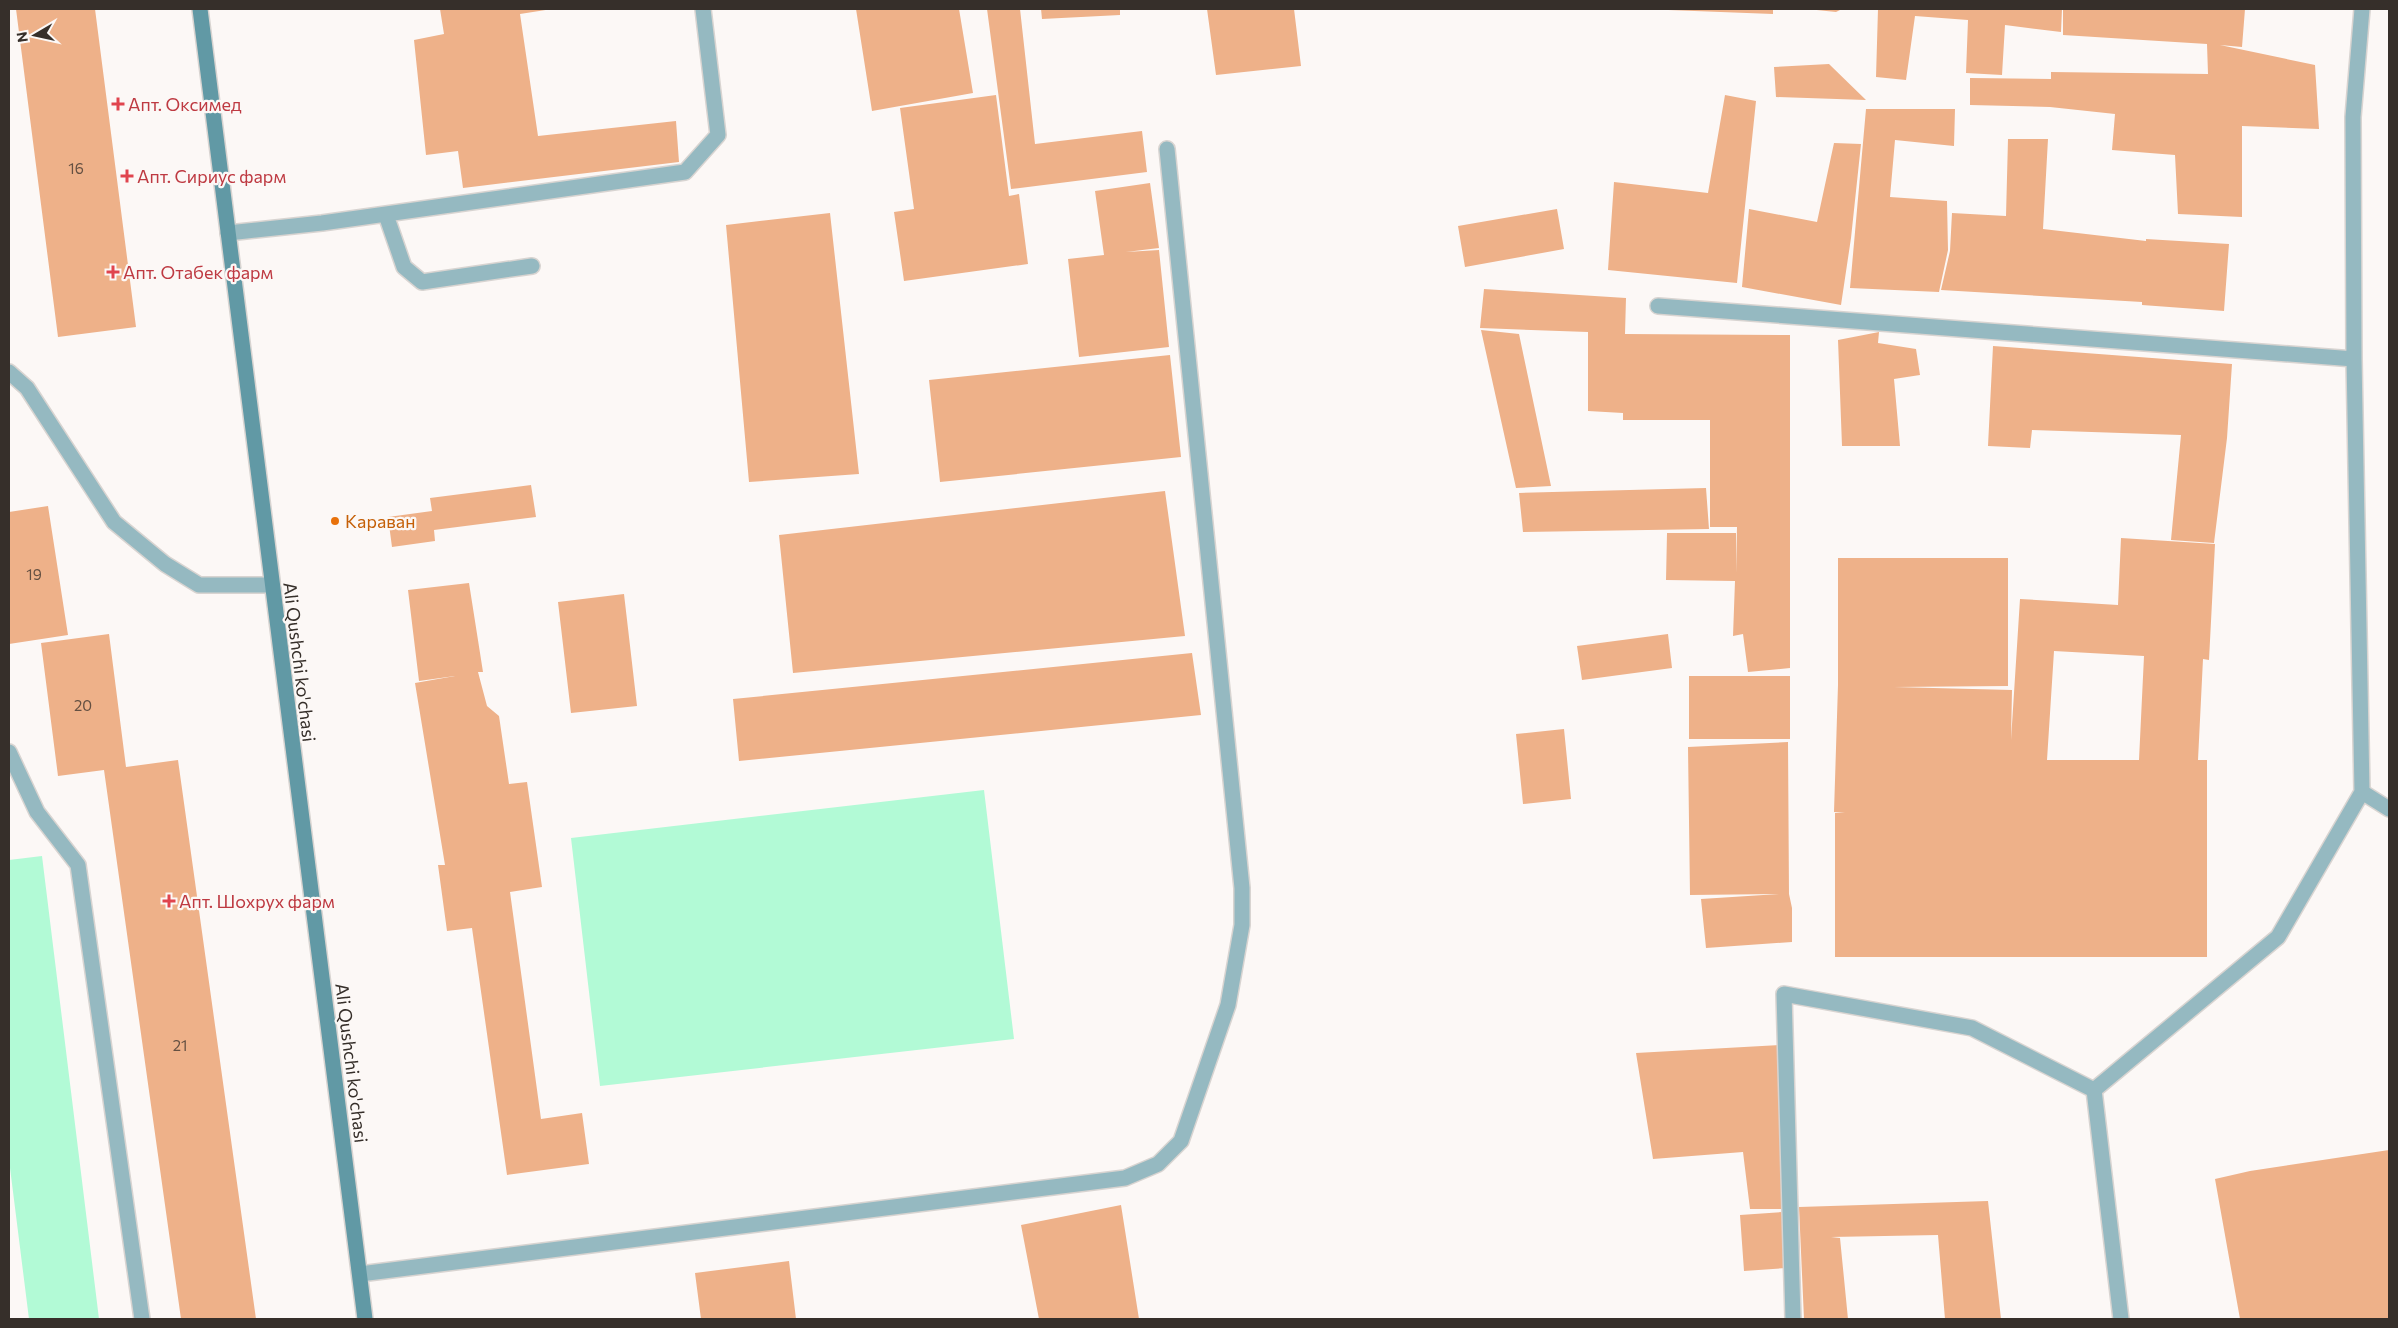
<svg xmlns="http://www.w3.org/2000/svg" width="2398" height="1328" viewBox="0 0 2398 1328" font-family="Commissioner,sans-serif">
	<rect width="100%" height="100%" fill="#fcf8f6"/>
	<path fill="#b2fad6" d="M984,790L1014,1039L600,1086L571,838Z
		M42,856L99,1319H29L9,1160V860Z"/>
	<path fill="#eeb189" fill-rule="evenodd" d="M16,9H95L136,327L58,337Z
		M440,9H552L520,14L538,136L676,121L679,162L463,188L458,151L426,155L414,40L444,34Z
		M856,9H959L973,93L872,111Z
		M987,9H1020L1035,144L1142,131L1147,172L1011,189Z
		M1041,9H1120V15L1042,19Z
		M1207,9H1294L1301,66L1216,75Z
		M1642,9H1773V14Z
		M1807,9H1842L1836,12Z
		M1878,9H2062L2061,32L2005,25L2002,75L1966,73L1968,20L1915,16L1906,80L1876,77Z
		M2063,9H2245L2242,47L2220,45L2315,65L2319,129L2242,126V217L2178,214L2175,155L2112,150L2115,114L2050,107L1970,105V78L2051,79V72L2208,74L2207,44L2063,35Z
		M1829,64L1866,100L1776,97L1774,67Z
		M996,95L1009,196L1019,194L1028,264L904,281L894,212L914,209L900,108Z
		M1725,95L1756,101L1737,283L1608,270L1614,182L1708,193Z
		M1866,109H1955L1954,146L1895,140L1890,197L1947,201L1948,250L1939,292L1850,288Z
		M2008,139H2048L2043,229L2146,241V239L2229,244L2224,311L2142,305V302L1941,290L1950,251L1952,213L2006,216Z
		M1834,143L1861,144L1851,238L1841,305L1742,287L1749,209L1817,222Z
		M1150,183L1159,248L1126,252L1159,250L1169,347L1079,357L1068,259L1104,255L1095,191Z
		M1557,209L1564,249L1465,267L1458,226Z
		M830,213L859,474L749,482L726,225Z
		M1484,289L1626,298L1625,334L1790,335V668L1748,672L1743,634L1733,636L1735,581L1666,580L1667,533H1736V573L1737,527H1710V420H1623V413L1588,411V332L1480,328Z
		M1481,330L1519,334L1551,486L1516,488Z
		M1879,332L1878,343L1916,349L1920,375L1894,379L1900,446H1842L1838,340Z
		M1993,346L2232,364L2227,438L2214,543L2171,540L2181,435L2032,430L2030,448L1988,446Z
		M1170,355L1181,457L940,482L929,380Z
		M531,485L536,517L434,530L435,541L392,547L388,517L432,511L430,498Z
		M1706,488L1709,529L1523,532L1519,493Z
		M1165,491L1185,636L793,673L779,535Z
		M48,506L68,635L9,644V512Z
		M2121,538L2215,544L2209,660L2203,659L2198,760H2207V957H1835V813H1845L1834,812L1838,685V558H2008V686L1894,687L2012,690L2011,740L2020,599L2118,605ZM2054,651L2144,656L2139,760H2047Z
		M469,583L483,672H478L487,706L499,716L509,784L527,782L542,887L510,892L541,1119L582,1113L589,1164L507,1175L472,928L447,931L438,865H445L415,683L455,676L419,681L408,590Z
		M624,594L637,706L571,713L558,602Z
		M109,634L126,767L178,760L256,1319H181L104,770L58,776L41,643Z
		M1668,634L1672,668L1582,680L1577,646Z
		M1192,653L1201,715L739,761L733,699Z
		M1689,676H1790V739H1689Z
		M1564,729L1571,799L1523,804L1516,734Z
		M1788,742L1789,894L1792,908V942L1706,948L1701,899L1779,894L1690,895L1688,747Z
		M1781,1045L1788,1209H1750L1743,1152L1653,1159L1636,1053Z
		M2389,1150V1319H2240L2215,1179L2250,1171Z
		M1988,1201L2001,1319H1945L1938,1235L1831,1237L1840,1238L1848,1319H1804L1799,1207Z
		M1121,1205L1139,1319H1039L1021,1225Z
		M1782,1212L1786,1268L1744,1271L1740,1215Z
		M789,1261L796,1319H701L695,1273Z"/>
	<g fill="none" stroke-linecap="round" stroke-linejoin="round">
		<defs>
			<path id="lane" d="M386,215L404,267L422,282L532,266
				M228,233L322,223L685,172L718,135L703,9
				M360,1274L1125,1178L1158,1164L1181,1141L1228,1005L1242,925V888L1167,149"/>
			<path id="street" d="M1658,306L2354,359
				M9,372L27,388L114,522L165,564L199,585H272
				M9,752L37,812L78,865L142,1319
				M2362,792L2389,809
				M1793,1319L1784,994L1972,1028L2094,1090
				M2121,1319L2094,1090L2278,937L2362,792L2354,359L2353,117L2362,9"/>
			<path id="secondary" d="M200,9L365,1319"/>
		</defs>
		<use href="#lane" stroke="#d8d4d1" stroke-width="18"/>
		<use href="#street" stroke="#d8d4d1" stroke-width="18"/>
		<use href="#secondary" stroke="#d8d4d1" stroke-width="18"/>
		<use href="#lane" stroke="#95b9c1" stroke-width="15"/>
		<use href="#street" stroke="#95b9c1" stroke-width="15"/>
		<use href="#secondary" stroke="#6199a5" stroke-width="15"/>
	</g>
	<g fill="#e0444e" stroke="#fcf8f6" stroke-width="2">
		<path d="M115.5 96.5h5v5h5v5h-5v5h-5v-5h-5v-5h5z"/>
		<path d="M124.5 168.5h5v5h5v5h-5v5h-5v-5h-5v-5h5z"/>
		<path d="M110.5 264.5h5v5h5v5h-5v5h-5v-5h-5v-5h5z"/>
		<path d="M166.5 893.5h5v5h5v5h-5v5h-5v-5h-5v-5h5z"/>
	</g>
	<circle fill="#e8710a" stroke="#fcf8f6" stroke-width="2" cx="335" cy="521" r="5"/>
	<g text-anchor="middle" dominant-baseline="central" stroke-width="4.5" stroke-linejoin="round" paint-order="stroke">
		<g font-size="15" fill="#645042">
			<text x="76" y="168">16</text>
			<text x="34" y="574">19</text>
			<text x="83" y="705">20</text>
			<text x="180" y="1045">21</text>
		</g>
		<g font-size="18" fill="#be3a42" stroke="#fcf8f6" text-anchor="start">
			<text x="128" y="104">Апт. Оксимед</text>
			<text x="137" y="176">Апт. Сириус фарм</text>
			<text x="123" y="272">Апт. Отабек фарм</text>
			<text x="179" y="901">Апт. Шохрух фарм</text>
		</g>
		<g font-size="18" fill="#c56008" stroke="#fcf8f6" text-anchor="start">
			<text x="345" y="521">Караван</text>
		</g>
		<g font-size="18" fill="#362f2a" stroke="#fcf8f6">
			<text transform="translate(300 662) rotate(83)">Ali Qushchi ko'chasi</text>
			<text transform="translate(352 1063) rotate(83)">Ali Qushchi ko'chasi</text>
		</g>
	</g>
	<rect width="2398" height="1328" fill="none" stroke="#362f2a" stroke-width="20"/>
	<g transform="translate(35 35) rotate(261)" stroke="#fcf8f6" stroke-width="4" paint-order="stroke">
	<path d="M0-4L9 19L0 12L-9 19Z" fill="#362f2a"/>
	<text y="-8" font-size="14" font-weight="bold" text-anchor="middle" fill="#362f2a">N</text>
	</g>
</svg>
